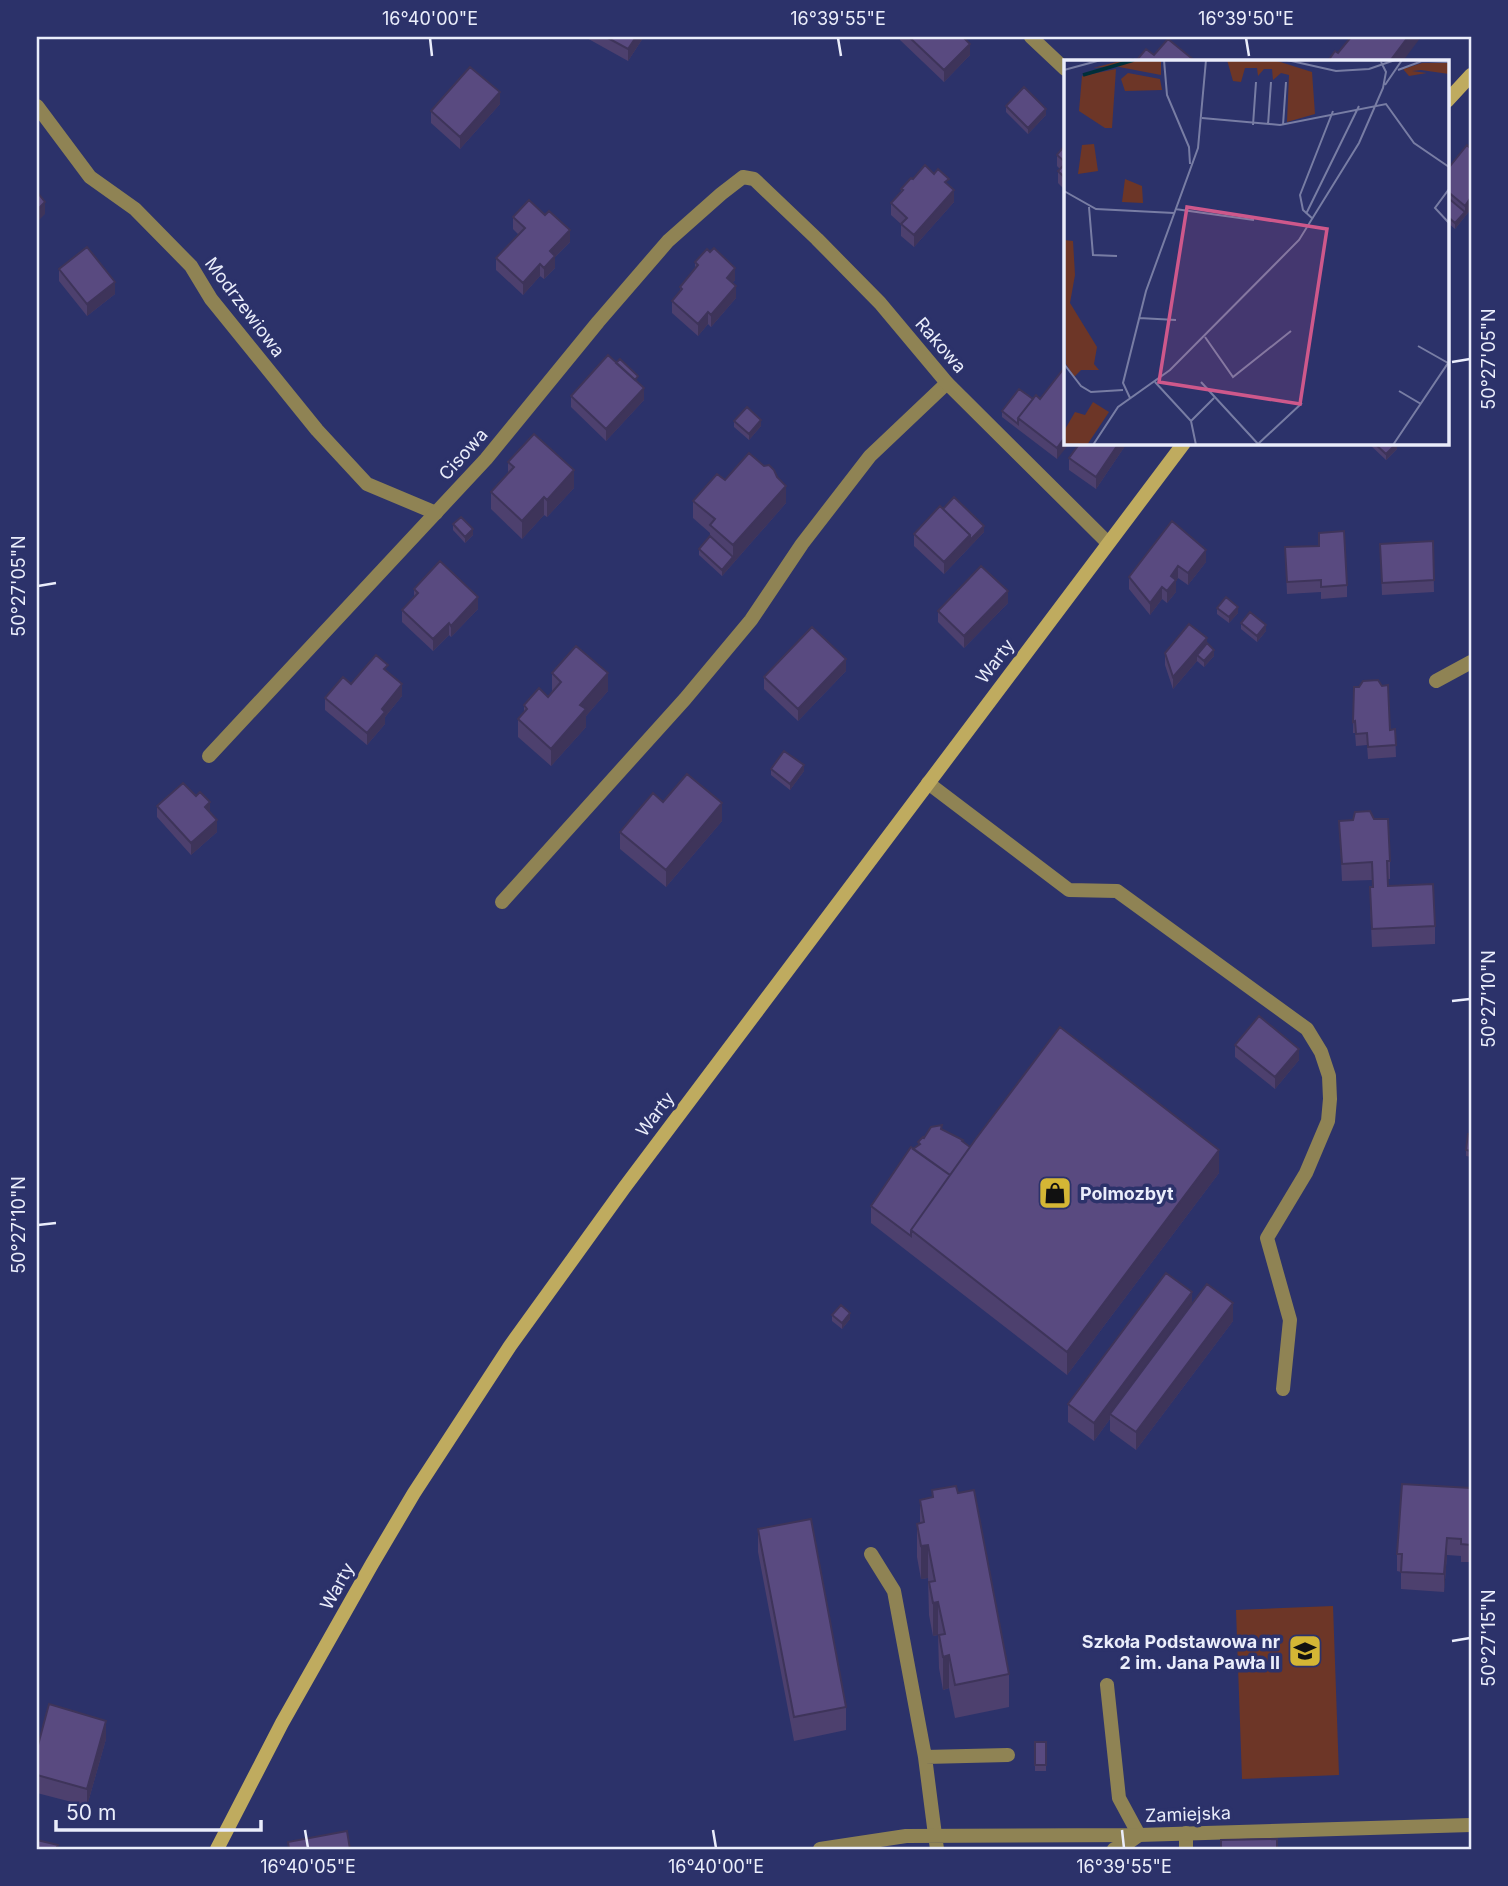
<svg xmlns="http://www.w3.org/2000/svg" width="1508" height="1886" viewBox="0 0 1508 1886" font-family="Inter,sans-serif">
	<rect width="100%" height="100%" fill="#2c326a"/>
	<path fill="#6d3627" d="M1333,1606L1339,1775L1242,1779L1236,1610Z"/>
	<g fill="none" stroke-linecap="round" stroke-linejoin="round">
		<path stroke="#8f8354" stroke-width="14" d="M37,106L90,177L135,209L191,266L211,299L317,430L367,484L436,513
			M928,783L1069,890L1117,891L1307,1029L1321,1052L1329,1076L1330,1099L1328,1121L1306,1173L1267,1238L1290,1320L1283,1389
			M502,902L685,699L751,620L802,544L870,456L947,383
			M871,1554L894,1591L925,1757L935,1835
			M1107,1685L1119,1798L1139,1835L1125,1845L1114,1849
			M925,1757L1008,1755
			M1186,1833V1849"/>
		<path stroke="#8f8354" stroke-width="14" d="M1031,37L1065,69
			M1436,681L1471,662
			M209,756L486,459L598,322L668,241L721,194L743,177L754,179L817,239L880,303L947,383L1108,543
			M935,1835L937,1849
			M820,1849L906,1836L1139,1835L1471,1825"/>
		<path stroke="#bfab5f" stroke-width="14" d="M1447,101L1471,75
			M217,1849L282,1723L372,1564L414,1493L510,1346L624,1188L1184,443"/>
	</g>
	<path fill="#4d406e" d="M585,37H643V38L628,61Z
		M900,37H963L970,55L944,82L900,40Z
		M500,104L460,149L431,123V111Z
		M1006,106L1046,115L1028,134L1006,112Z
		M1065,145V190L1058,183V171L1060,169L1057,166V155Z
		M1447,170L1471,209L1455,229L1447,222Z
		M934,174L949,185L954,202L914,247L901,236V224L891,215V203L901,192V189Z
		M513,217L570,242L555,257V268L544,279L540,276L523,295L496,270V258L519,235L513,229Z
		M695,262L735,280L732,283L736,298L711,327L708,324L698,336L672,313V301L680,292V287L695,269Z
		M59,269L115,294L87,316L59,281Z
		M638,382L644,400L606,441L571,407V396Z
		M1019,389L1065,443L1057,459L1002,417V411Z
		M734,421L761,426L749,440L734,427Z
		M1077,443H1127L1096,489L1069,470V458L1079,444Z
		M1368,443H1397V449L1386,460Z
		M508,462L574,488L547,517L544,515L522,539L491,509V492L508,474Z
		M725,480L786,503L722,576L699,555V549L710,536V533L693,518V501Z
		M943,509L984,532L944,574L914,546V534Z
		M1172,521L1206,562L1188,585L1178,578L1176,581V592L1167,603L1162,599L1150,615L1129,589V577Z
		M453,524L473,535L465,543L453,530Z
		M1319,533L1347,585V597L1321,599V592L1287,594L1285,547L1319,546Z
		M1433,541L1434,592L1382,595L1380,544Z
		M414,589L478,609L451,637L449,635L433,651L402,622V610L414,597Z
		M1008,603L964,648L938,622V611Z
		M1217,608L1238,613L1229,623L1217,614Z
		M1241,623L1266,631L1257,642L1241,629Z
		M1207,638V643L1214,656L1204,667L1197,661L1173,689L1165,665V653Z
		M846,671L798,721L764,689V677Z
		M388,672L402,696L385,717V724L367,745L325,710V698L351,684Z
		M552,673L608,691L586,716V727L551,766L518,737V719L524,713V705L548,697L552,692Z
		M1354,687L1390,730L1395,729L1396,757L1368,759L1367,745L1356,746L1355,733H1353Z
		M771,769L804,771L790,790L771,775Z
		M663,802L722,821L666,887L620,849V832Z
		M157,806L210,812L217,832L191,855L157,817Z
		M1339,821L1390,861V879H1388V886L1435,926V944L1372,947L1370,904V887H1372V880L1342,881Z
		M1235,1045L1299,1060L1275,1089L1235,1057Z
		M942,1129L970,1147L1219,1173L1067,1375L871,1223V1206L913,1149L918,1145V1142Z
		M1471,1134V1157L1466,1156V1150Z
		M1192,1304L1233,1321L1136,1450L1110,1431V1419L1094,1441L1068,1422V1404Z
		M832,1315L850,1319L842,1329L832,1321Z
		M1471,1488V1562H1461V1556L1447,1555L1444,1592L1401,1589V1572L1397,1571V1554Z
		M932,1490L1009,1674V1707L955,1718L949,1688L943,1690L939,1668L938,1635L933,1636L929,1615L928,1578L921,1579L917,1557V1524L920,1523V1500L932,1497Z
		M758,1529L846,1707V1730L794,1741L758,1552Z
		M106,1739L87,1806L37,1793V1749Z
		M1035,1742H1046V1771H1035Z"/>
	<path fill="#3e345a" d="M636,37H643V38L628,61V49Z
		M1408,37H1421L1403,61H1390Z
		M970,44V55L944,82V70Z
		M500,92V104L460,149V137Z
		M1046,109V115L1028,134V128Z
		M954,190V202L914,247V235Z
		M1471,197V209L1455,229V223L1465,212V206Z
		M45,202V214L37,222V210Z
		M570,230V242L555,257V268L544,279V268L550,251Z
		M540,264V276L523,295V283Z
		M735,268V280L727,290V278Z
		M115,282V294L87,316V304Z
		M736,286V298L711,327V315Z
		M708,312V324L698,336V324Z
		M644,388V400L606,441V429Z
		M761,420V426L749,440V434Z
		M1065,437V443H1070L1057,459V448Z
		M1119,443H1127L1096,489V477Z
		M1397,443V449L1386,460V454Z
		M574,470V488L547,517V500Z
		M786,486V503L722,576V570L733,557V545Z
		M544,497V515L522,539V521Z
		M984,526V532L944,574V562L970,535Z
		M473,529V535L465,543V537Z
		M1206,550V562L1188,585V573Z
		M1178,566V578L1176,581V592L1167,603V591L1171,576Z
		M1162,587V599L1150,615V603Z
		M1008,591V603L964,648V636Z
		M478,597V609L451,637V626Z
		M1238,607V613L1229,623V617Z
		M449,623V635L433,651V639Z
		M1266,625V631L1257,642V636Z
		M1207,638V649L1197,655V661L1173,689V677Z
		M1214,650V656L1204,667V661Z
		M846,659V671L798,721V709Z
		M608,673V691L586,716V727L551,766V749L580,705Z
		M402,684V696L385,717V724L367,745V733L382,709Z
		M804,765V771L790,790V784Z
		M210,802V814L205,807Z
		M722,803V821L666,887V870Z
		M217,820V832L191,855V843Z
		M1299,1049V1060L1275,1089V1077Z
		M1219,1150V1173L1067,1375V1352Z
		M1192,1292V1309L1110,1414V1419L1094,1441V1423Z
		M1233,1303V1321L1136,1450V1432Z
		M850,1313V1319L842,1329V1323Z
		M1447,1538V1555L1444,1592V1574Z
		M928,1545V1578L921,1579V1546Z
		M938,1602V1635L933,1636V1603Z
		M949,1655V1688L943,1690V1657Z
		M106,1721V1739L87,1806V1789Z"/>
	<path fill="#594a80" stroke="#3e345a" stroke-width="2" d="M606,37H636L628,49Z
		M909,37H963L970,44L944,70Z
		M1351,37H1408L1390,61H1328L1335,51L1338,53Z
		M1168,39L1195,61H1136L1146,49L1154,55Z
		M470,67L500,92L460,137L431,111Z
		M1024,87L1046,109L1028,128L1006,106Z
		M1065,145V162L1057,155Z
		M1467,145L1471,149V197L1465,206L1447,191V170Z
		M1065,164V178L1058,171Z
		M925,165L934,174L938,169L949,179L945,182L954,190L914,235L901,224L907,218L891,203L903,190L901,189L911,178L913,179Z
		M37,192L45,202L37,210Z
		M1447,197L1465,212L1455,223L1447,216Z
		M529,200L545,215L549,211L570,230L550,251L555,256L544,268L540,264L523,283L496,258L525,228L513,217Z
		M87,247L115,282L87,304L59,269Z
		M714,248L735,268L727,278L736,286L711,315L708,312L698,324L672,301L682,289L680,287L698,265L695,262L707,249L710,252Z
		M608,355L644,388L606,429L571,396Z
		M620,359L638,376L635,380L616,363Z
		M1065,367V437L1057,448L1018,418L1036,395L1040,399Z
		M1019,389L1033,399L1018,418V424L1002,411Z
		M747,407L761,420L749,434L734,421Z
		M534,434L574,470L547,500L544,497L522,521L491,492L514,467L508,462Z
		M1080,443H1119L1096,477L1069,458Z
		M1374,443H1397L1386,454Z
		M749,453L764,466L769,465L774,470L777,477L786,486L733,545L710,525L715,519L693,501L717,474L725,480Z
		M954,497L984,526L970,540V535L943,509Z
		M940,506L970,535L944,562L914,534Z
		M461,517L473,529L465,537L453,524Z
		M1172,521L1206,550L1188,573L1178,566L1171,576L1176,580L1167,591L1162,587L1150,603L1129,577Z
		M1344,531L1347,585L1321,587V580L1287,582L1285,547L1319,546V533Z
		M710,536L733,557L722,570L699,549Z
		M1433,541L1434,580L1382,583L1380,544Z
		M440,561L478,597L451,626L449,623L433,639L402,610L418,593L414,589Z
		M981,566L1008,591L964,636L938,611Z
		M1226,597L1238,607L1229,617L1217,608Z
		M1250,612L1266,625L1257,636L1241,623Z
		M1189,624L1207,638L1173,677L1165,653Z
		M812,627L846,659L798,709L764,677Z
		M1207,643L1214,650L1204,661L1197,655Z
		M576,646L608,673L580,705L586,709L551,749L518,719L527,709L524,705L539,688L548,697L561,682L552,673Z
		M376,655L388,665L384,669L402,684L382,709L385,712L367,733L325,698L343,677L351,684Z
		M1378,680L1382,686L1388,685L1390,730L1395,729L1396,745L1368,747L1367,733L1356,734L1355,721L1353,722L1354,687H1359L1363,681Z
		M784,751L804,765L790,784L771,769Z
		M687,774L722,803L666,870L620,832L653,793L663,802Z
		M183,783L196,796L200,792L210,802L205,807L217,820L191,843L157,806Z
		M1370,811L1374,819H1388L1390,861H1387L1388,886L1433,884L1435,926L1372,929L1370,887H1373L1372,862L1342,864L1339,821L1353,820L1355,812Z
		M1259,1016L1299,1049L1275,1077L1235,1045Z
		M1060,1027L1219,1150L1067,1352L911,1230L975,1140Z
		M942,1125L941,1129L963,1140L962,1141L970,1147L950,1175L913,1149L920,1144L918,1142L923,1137L924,1138L931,1127Z
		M1468,1134H1471V1151L1466,1150Z
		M911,1147L950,1175L911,1230V1236L871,1206Z
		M1166,1273L1192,1292L1094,1423L1068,1404Z
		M1207,1284L1233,1303L1136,1432L1110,1414Z
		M841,1305L850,1313L842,1323L832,1315Z
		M1402,1484L1471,1488V1545L1461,1544V1539L1447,1538L1444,1574L1401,1572L1402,1554H1397Z
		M956,1486L958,1493L974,1490L1009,1674L955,1685L949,1655L943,1657L939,1635L945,1634L938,1602L933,1603L929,1582L935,1581L928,1545L921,1546L917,1524L924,1522L920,1500L933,1497L932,1490Z
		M811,1519L846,1707L794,1717L758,1529Z
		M49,1704L106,1721L87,1789L37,1775V1749Z
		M1035,1742H1046V1765H1035Z
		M347,1831L350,1849H289L288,1842Z
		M1277,1839V1849H1221V1840Z
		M37,1840L58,1845L56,1849H37Z"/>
	<path fill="none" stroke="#eaedfb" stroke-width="2.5" d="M430,38L432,56M838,38L841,56M1246,38L1249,56M1452,362L1470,359M38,586L56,583M1452,1001L1470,999M38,1225L56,1223M1452,1641L1470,1638M305,1830L308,1848M713,1830L716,1848M1122,1830L1124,1848"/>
	<defs>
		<symbol id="shop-square" viewBox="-11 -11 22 22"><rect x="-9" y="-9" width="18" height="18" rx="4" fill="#d4b635" stroke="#2c326a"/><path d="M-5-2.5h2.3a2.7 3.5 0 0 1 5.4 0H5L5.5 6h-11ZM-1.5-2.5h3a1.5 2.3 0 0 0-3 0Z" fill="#111"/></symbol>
		<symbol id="school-square" viewBox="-11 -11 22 22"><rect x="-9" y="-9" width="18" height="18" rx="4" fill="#d4b635" stroke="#2c326a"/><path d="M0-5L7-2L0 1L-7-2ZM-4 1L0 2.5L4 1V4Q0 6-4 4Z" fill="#111"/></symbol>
	</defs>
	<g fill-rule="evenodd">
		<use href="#shop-square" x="1036" y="1174" width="38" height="38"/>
		<use href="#school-square" x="1286" y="1632" width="38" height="38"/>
	</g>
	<g text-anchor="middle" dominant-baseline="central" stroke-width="7" stroke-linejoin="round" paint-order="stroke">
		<g font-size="18" fill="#eaedfb" stroke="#2c326a">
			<text transform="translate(245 307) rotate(53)">Modrzewiowa</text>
			<text transform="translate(941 345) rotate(49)">Rakowa</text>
			<text transform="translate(463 454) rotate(-48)">Cisowa</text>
			<text transform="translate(995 661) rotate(-53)">Warty</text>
			<text transform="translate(655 1114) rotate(-53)">Warty</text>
			<text transform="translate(337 1586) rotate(-61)">Warty</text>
			<text transform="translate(1188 1814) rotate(-2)">Zamiejska</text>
		</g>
		<g font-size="18" font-weight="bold" fill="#eaedfb" stroke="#2c326a" text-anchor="start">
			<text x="1080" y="1193">Polmozbyt</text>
			<text x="1280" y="1641" text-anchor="end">Szkoła Podstawowa nr<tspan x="1280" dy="21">2 im. Jana Pawła II</tspan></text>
		</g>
	</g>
	<g transform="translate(1064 60)">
		<rect width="385" height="385" fill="#2c326a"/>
		<path d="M60,0H97V15L50,6L29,8ZM163,0H210L248,12L251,54L223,62L225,15L217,13L209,20L208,9H200L194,16L193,8H181L177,22L169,21ZM358,3H385V14L357,10L348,11L363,13L345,16L339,9ZM52,9L48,68H41L15,51L18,16ZM64,13L96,19L98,30L61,31L57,19ZM30,84L34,111L14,114L18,85ZM61,119L78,126L79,143L58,142ZM0,180L9,181L11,215L6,243L33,287L30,304L35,310H17L10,317L2,304ZM29,342L45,352L23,385H0V371L11,352L21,355Z" fill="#6d3627"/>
		<path fill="none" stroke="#002f39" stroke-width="3.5" d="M19,15L70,0"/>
		<path fill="none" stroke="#787da4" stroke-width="2" d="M100,0L103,35L125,87L126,104M223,0L272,11L305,9L331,0M0,10L37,0M334,10L358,1L385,2M321,25L338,0M138,58L216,65L322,44L350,83L385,107M189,65L192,22M204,65L207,22M219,65L222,22M385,129L371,148L385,163M0,131L32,149L110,153M25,147L29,195L53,196M111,149L190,160M242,154L295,46M249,159L239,150L236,135L269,51M75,258L112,260M141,277L169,317L227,271M0,304L17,326L27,332L59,330M91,322L127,361L132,385M137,322L195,385M335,331L357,344M66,338L59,323L82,231L134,88L142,0M127,361L150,338M194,384L238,343M29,385L54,347L106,310L235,180L295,83L319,28L322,12L317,2M329,385L384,303L354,286"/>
		<path fill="#ce588b" fill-opacity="0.15" stroke="#ce588b" stroke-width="3.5" d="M123,147L263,169L236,344L95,322Z"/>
		<rect width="385" height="385" fill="none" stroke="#eaedfb" stroke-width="3.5"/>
	</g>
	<rect width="1508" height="1886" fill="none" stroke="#2c326a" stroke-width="77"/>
	<path d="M56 1820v10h205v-10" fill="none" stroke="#eaedfb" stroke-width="3.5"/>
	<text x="66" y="1820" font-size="21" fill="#eaedfb" stroke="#2c326a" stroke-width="5" paint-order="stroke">50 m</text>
	<rect x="38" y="38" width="1432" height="1810" fill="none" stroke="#eaedfb" stroke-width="2.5"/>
	<g font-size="18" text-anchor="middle" fill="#eaedfb">
		<text x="430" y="25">16°40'00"E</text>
		<text x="838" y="25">16°39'55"E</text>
		<text x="1246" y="25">16°39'50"E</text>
		<text transform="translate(1489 359) rotate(-90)" y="6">50°27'05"N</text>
		<text transform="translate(19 586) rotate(-90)" y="6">50°27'05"N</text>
		<text transform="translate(1489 999) rotate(-90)" y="6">50°27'10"N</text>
		<text transform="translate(19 1225) rotate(-90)" y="6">50°27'10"N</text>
		<text transform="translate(1489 1638) rotate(-90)" y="6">50°27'15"N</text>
		<text x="308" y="1873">16°40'05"E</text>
		<text x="716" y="1873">16°40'00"E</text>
		<text x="1124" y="1873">16°39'55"E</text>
	</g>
</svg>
